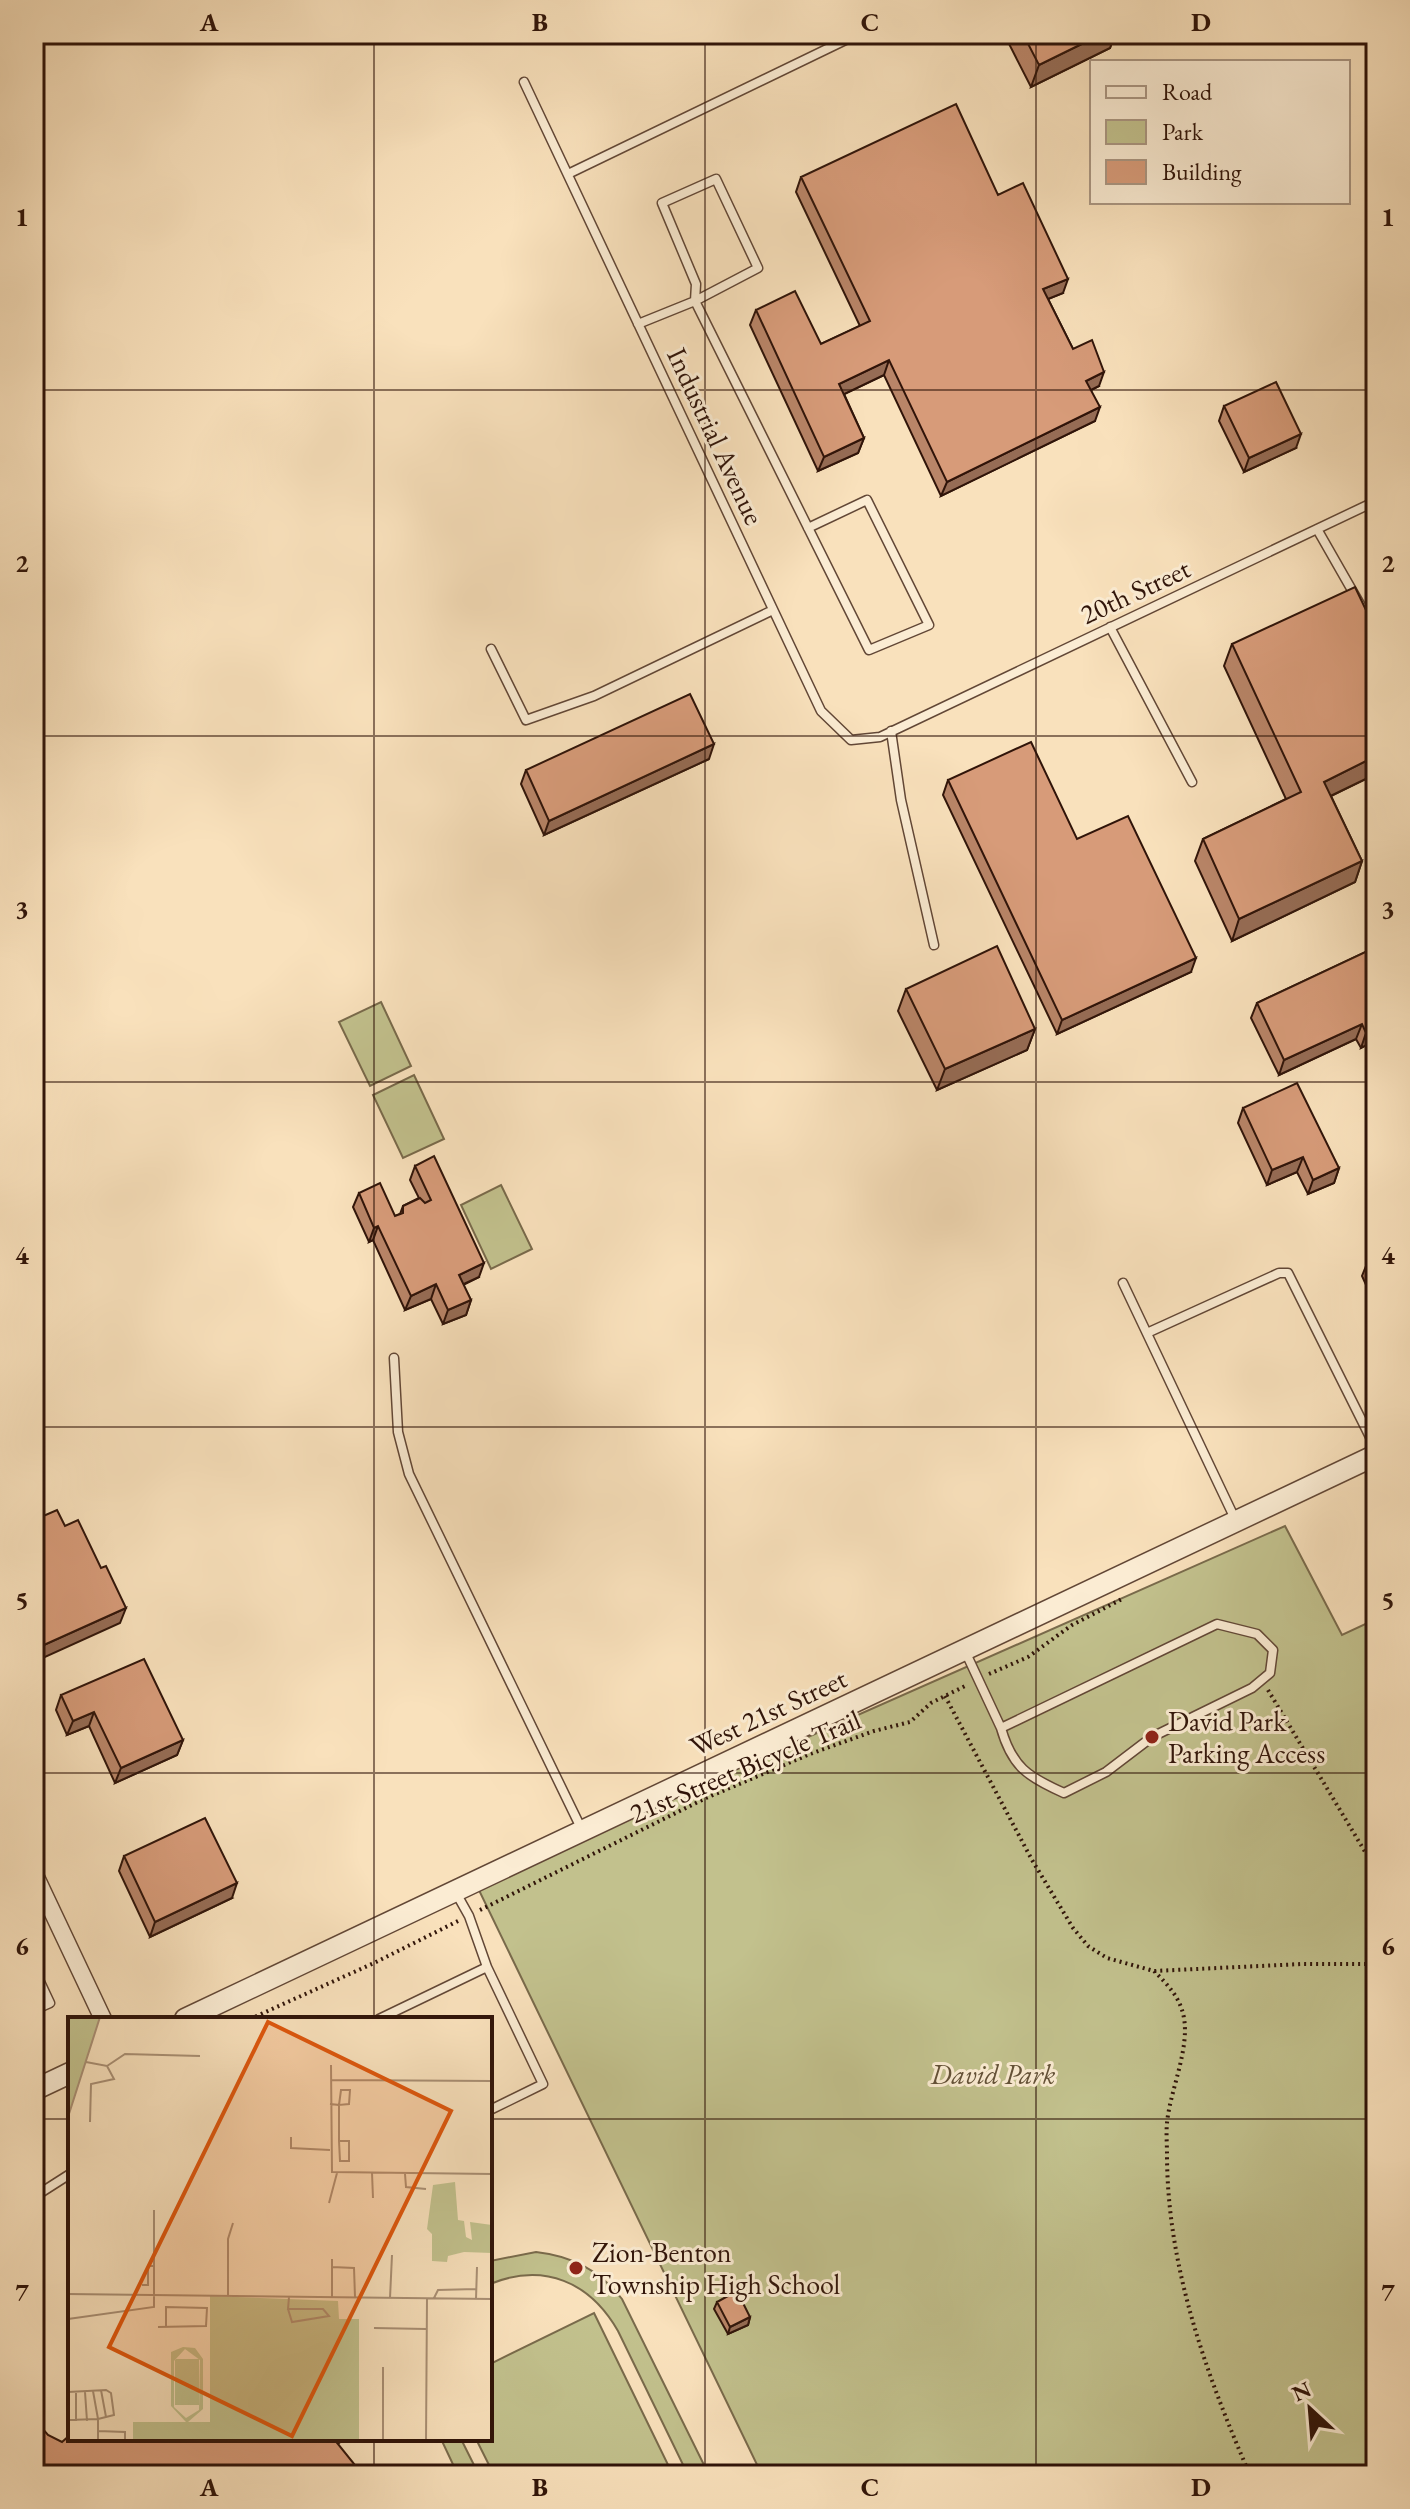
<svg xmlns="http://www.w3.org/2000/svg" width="1410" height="2509" viewBox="0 0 1410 2509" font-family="'EB Garamond',serif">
	<rect width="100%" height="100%" fill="#f9e1bc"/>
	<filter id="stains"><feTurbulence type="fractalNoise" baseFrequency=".0025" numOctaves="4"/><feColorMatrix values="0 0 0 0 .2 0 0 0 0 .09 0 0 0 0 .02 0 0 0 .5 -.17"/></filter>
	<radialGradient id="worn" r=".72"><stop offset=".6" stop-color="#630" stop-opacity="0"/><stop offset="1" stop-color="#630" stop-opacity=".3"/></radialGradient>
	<path fill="#c2c18d" stroke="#796a4b" stroke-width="2" d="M381,1002L411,1066L370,1086L339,1022Z
		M414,1075L444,1139L403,1158L373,1095Z
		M501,1185L532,1249L491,1269L461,1205Z
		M1285,1526L1342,1635L1376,1619V2475H762L476,1884Z
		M536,2252C572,2256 599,2270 622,2299L709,2475H688L618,2331C590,2282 544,2262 490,2284V2261Z
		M594,2313L673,2475H494L476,2439H490V2364Z
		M441,2439H461L479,2475H458Z"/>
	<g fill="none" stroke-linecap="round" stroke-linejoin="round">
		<defs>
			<path id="service" d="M524,82L821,711L851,740L880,737L1376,501
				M568,174L858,34
				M716,179L758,268L695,301L696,284L662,203Z
				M638,324L695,301L869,650L929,625L867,500L808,528
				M1317,529L1365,613L1376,608
				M1110,627L1192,782
				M491,649L526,720L594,696L773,610
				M891,731L901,800L934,945
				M1123,1283L1236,1521
				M1147,1333L1279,1273H1288L1376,1449
				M394,1358L398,1432L409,1474L582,1830
				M965,1651L1001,1728L1217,1624L1257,1634L1273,1650L1270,1673L1252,1688L1152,1737L1106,1772L1064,1793C1028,1777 1012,1767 1001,1728
				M455,1891L469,1916L487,1967
				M34,1969L50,2003L34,2010
				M379,2019L487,1967L543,2084L490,2110
				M34,2197L70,2174"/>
			<path id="minor" d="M34,1873L103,2019"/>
			<path id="tertiary" d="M185,2019L1376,1455
				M34,2090L70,2073"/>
		</defs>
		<use href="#service" stroke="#624736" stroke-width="11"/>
		<use href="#minor" stroke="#624736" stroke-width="19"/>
		<use href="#tertiary" stroke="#624736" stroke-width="23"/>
		<path stroke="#301409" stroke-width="4" stroke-dasharray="2 4" stroke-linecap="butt" d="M989,1674L1028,1657L1072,1625L1124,1598
			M1268,1690L1376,1870
			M945,1696L1032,1860L1073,1928L1088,1946L1107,1958L1154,1971L1302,1964H1376
			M480,1910L706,1798L810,1754L874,1731L910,1722L931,1703L967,1685
			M1154,1971C1165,1982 1177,1994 1182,2010C1193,2043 1170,2089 1167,2123C1166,2133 1167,2144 1167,2154C1167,2266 1206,2374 1250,2475
			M250,2019L374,1963L458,1921"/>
		<use href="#service" stroke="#fbecd3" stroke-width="8"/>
		<use href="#minor" stroke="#fbecd3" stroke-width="16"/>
		<use href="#tertiary" stroke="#fbecd3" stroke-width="20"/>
	</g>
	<path fill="#b98568" stroke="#301409" stroke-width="2" d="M1007,34H1115L1110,48L1031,87L1006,38Z
		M801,177L998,195L1063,293L1048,299L1073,349L1099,386L1091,390L1095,421L941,496L884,375L844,394L864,438L858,453L818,471L750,325L756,310L821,344L860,326L796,192Z
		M1224,406L1296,448L1244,472L1219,421Z
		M1376,631V774L1331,796L1362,861L1355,882L1232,941L1195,861L1203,839L1286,799L1224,666L1232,644Z
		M709,759L544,835L521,784L526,770Z
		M948,780L1077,839L1191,972L1057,1034L943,795Z
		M1376,947V1040L1361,1048L1356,1039L1279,1075L1251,1018L1257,1003Z
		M906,989L1035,1029L1027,1050L937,1090L898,1011Z
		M1243,1108L1339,1168L1334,1183L1308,1194L1297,1172L1267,1185L1238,1123Z
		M415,1166L479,1277L463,1285L471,1300L466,1315L443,1324L431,1299L405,1310L373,1240L369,1242L353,1207L359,1193L395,1216L400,1214L403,1206L419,1198L410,1180Z
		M1376,1258V1307L1362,1276L1368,1261Z
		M61,1695L183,1740L177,1755L115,1783L89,1726L67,1735L56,1710Z
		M124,1856L232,1898L150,1937L119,1871Z
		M1376,1896V1926L1366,1908L1368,1901Z
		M717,2302L750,2317L748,2325L728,2334L714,2309Z"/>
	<path fill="#966c55" stroke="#301409" stroke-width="2" d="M1102,34H1115L1110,48L1031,87L1039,65Z
		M1068,279L1063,293L1038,303L1043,289Z
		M889,360L884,375L834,399L839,384Z
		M1104,372L1099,386L1081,395L1086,381Z
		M1100,407L1095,421L941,496L947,482Z
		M1301,434L1296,448L1244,472L1249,458Z
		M864,438L858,453L818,471L824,457Z
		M714,744L709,759L544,835L549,821Z
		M1376,756V774L1316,803L1324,782Z
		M1362,861L1355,882L1232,941L1239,919Z
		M1196,958L1191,972L1057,1034L1062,1020Z
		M1362,1024L1356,1039L1279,1075L1284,1060Z
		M1376,1028V1040L1361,1048L1366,1033Z
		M1035,1029L1027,1050L937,1090L945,1069Z
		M1303,1157L1297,1172L1267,1185L1272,1170Z
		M1339,1168L1334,1183L1308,1194L1313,1180Z
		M378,1226L373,1240L369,1242L374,1228Z
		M484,1263L479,1277L453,1289L459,1275Z
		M436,1284L431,1299L405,1310L411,1296Z
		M471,1300L466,1315L443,1324L448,1310Z
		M126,1608L120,1623L34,1662L35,1649Z
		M94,1712L89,1726L67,1735L73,1721Z
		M183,1740L177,1755L115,1783L121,1768Z
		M237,1883L232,1898L150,1937L155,1922Z
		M750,2317L748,2325L728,2334L730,2327Z
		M318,2439H344L308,2468Z"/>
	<path fill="#d79b79" stroke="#301409" stroke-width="2" d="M1023,34H1102L1039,65Z
		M956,104L998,195L1023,183L1068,279L1043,289L1073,349L1092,340L1104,372L1086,381L1100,407L947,482L889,360L839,384L864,438L824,457L756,310L795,291L821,344L870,321L801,177Z
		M1276,382L1301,434L1249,458L1224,406Z
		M1355,587L1376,631V756L1324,782L1362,861L1239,919L1203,839L1301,792L1232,644Z
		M690,694L714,744L549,821L526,770Z
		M1031,742L1077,839L1128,816L1196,958L1062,1020L948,780Z
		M997,946L1035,1029L945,1069L906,989Z
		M1376,947V1028L1366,1033L1362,1024L1284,1060L1257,1003Z
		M1297,1083L1339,1168L1313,1180L1303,1157L1272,1170L1243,1108Z
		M434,1156L484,1263L459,1275L471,1300L448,1310L436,1284L411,1296L378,1226L374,1228L359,1193L380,1183L395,1216L403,1213V1206L420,1198L425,1203L431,1200L415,1166Z
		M1376,1258V1280L1368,1261Z
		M57,1510L65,1526L78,1520L101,1568L106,1566L126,1608L35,1649L34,1647V1520Z
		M144,1659L183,1740L121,1768L94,1712L73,1721L61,1695Z
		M205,1818L237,1883L155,1922L124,1856Z
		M1376,1896V1914L1368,1901Z
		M737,2291L750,2317L730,2327L717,2302Z
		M34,2419L48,2435L62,2442L70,2435V2439H334L363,2475H34Z"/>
	<path fill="none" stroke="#301409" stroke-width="2" stroke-opacity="0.55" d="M374,34V2019M705,34V2475M1036,34V2475M34,390H1376M34,736H1376M34,1082H1376M34,1427H1376M34,1773H1376M34,2119H70M490,2119H1376M374,2439V2475"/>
	<g fill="#8f2418" stroke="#fbecd3" stroke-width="3">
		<circle cx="1152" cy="1737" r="8"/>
		<circle cx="576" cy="2268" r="8"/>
	</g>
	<g text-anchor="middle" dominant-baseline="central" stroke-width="6" stroke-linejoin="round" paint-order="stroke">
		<g font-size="28" fill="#301409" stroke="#fbecd3">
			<text transform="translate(716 436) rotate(65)">Industrial Avenue</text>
			<text transform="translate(1135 591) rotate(-25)">20th Street</text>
			<text transform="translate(768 1712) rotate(-25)">West 21st Street</text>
			<text transform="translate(745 1766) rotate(-23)">21st Street Bicycle Trail</text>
		</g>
		<g font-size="28" fill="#301409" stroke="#fbecd3" text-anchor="start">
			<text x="1168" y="1721">David Park<tspan x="1168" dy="32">Parking Access</tspan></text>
			<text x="592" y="2252">Zion-Benton<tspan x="592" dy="32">Township High School</tspan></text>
		</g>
		<g font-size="28" font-style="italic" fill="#635137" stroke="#fbecd3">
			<text x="993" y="2074">David Park</text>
		</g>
	</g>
	<g transform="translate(68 2017)">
		<rect width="424" height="424" fill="#f9e1bc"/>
		<path d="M0,0H32L0,100ZM387,165L390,203L396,204L398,220L404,223L402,205L424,208V236L396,235L380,239L379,245L364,244V217L359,212L365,168ZM142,279L270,284L271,302H291V424H65V405H118L103,389V335L115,330L127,331L135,342V392L120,405H142ZM117,332L132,343L131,393L118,401L106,390V344ZM107,342H131V388H107Z" fill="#c2c18d" fill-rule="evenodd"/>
		<path fill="none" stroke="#a98f74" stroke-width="2" d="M18,45L39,49L57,37L132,39M263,48L264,155L424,157M263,63L424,64M273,73H282L281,87L271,88ZM262,87L271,88V124L272,144H281V124H271M0,100L32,0M22,105L23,67L46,62L39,49M223,120V131L262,133M304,156L305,181M337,157L338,170L358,172M261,186L269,156M264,250L286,251L287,280M74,268H80V249H86M0,277L424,282M160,279V222L165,206M264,280V242M322,281L324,238M366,281L370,273L408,272M408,282L409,250M220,292L224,305L261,299L255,292H220L221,280M0,302L86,290V193M90,310L138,309L139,291L98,290V310M306,311L358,312M33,373L38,400M0,375L38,373L43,376L46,398L30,402L25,374M17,375L19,404M8,376V404M0,403L30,402V424M30,414L57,415V424M315,424V350M358,424L359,281"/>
		<path fill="#df560c" fill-opacity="0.15" stroke="#df560c" stroke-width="4" d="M200,5L383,94L224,419L41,330Z"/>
		<rect width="424" height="424" fill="none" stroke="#301409" stroke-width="4"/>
	</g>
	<rect width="1410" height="2509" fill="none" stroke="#f9e1bc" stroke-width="88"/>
	<rect x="1090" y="60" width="260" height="144" fill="#fbecd3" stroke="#aa9682" stroke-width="2"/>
	<rect x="1106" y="86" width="40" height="12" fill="#fbecd3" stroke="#aa9682" stroke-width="2"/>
	<text x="1162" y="100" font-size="24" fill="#301409">Road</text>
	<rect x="1106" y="120" width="40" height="24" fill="#c2c18d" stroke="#aa9682" stroke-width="2"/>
	<text x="1162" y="140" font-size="24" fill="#301409">Park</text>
	<rect x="1106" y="160" width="40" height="24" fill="#d79b79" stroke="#aa9682" stroke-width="2"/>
	<text x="1162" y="180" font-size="24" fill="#301409">Building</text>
	<g transform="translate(1310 2409) rotate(334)" stroke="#fbecd3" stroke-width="6" paint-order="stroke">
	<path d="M0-6L14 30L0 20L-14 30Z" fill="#301409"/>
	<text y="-12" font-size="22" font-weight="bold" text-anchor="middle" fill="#301409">N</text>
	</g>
	<rect x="44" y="44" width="1322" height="2421" fill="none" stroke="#301409" stroke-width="3"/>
	<g font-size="26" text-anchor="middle" font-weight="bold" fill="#301409">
		<text x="209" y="31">A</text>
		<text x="540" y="31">B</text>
		<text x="870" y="31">C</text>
		<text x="1201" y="31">D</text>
		<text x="22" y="226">1</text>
		<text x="1388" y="226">1</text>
		<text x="22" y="572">2</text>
		<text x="1388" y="572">2</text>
		<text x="22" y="918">3</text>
		<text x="1388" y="918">3</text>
		<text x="22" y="1264">4</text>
		<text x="1388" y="1264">4</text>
		<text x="22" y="1609">5</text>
		<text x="1388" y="1609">5</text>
		<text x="22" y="1955">6</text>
		<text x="1388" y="1955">6</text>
		<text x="22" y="2301">7</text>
		<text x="1388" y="2301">7</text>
		<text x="209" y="2496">A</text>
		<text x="540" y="2496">B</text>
		<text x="870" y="2496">C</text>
		<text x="1201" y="2496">D</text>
	</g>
	<rect width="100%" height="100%" filter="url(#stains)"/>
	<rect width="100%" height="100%" fill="url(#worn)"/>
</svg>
